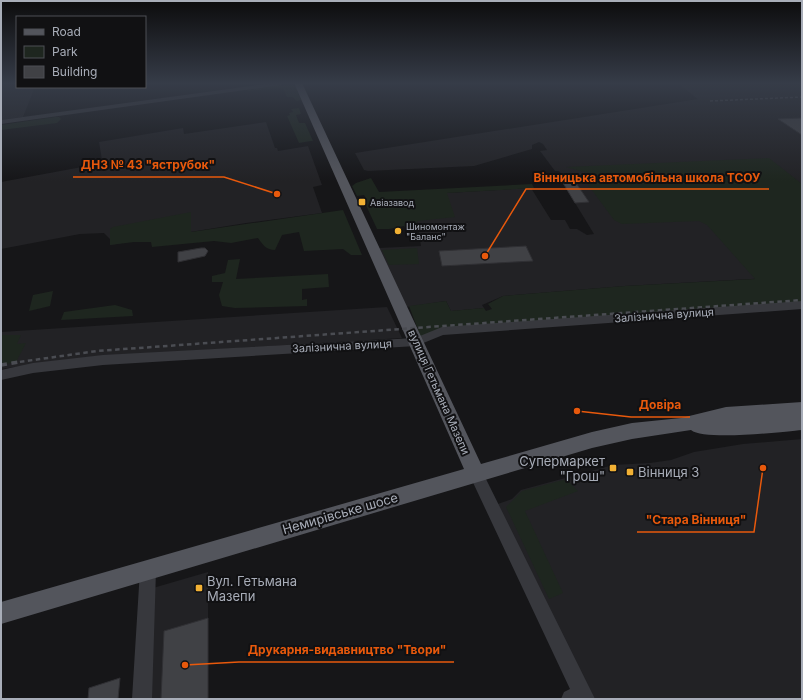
<svg xmlns="http://www.w3.org/2000/svg" width="803" height="700" viewBox="0 0 803 700" font-family="Inter,sans-serif">
	<rect width="100%" height="100%" fill="#161618"/>
	<path fill="#222225" d="M1,83H17V87H35L23,117L1,120Z
		M677,83H802V276L625,286L503,296L482,305L484,308L451,311L446,301L406,307L379,248L421,246L417,221L446,193L531,188L551,220H565L570,229H577L587,235L594,234L558,175H562L559,171H555L540,151L547,150L543,144L539,142L532,145V149L474,166L368,171L364,170L355,153L698,99Z
		M266,122L275,148H277L278,151L308,146L322,185L313,187L322,213L246,223L110,245V239L104,233L80,234L1,249V182L98,164L102,160L99,142L183,128L184,134Z
		M387,307L402,338L91,357L1,369V332Z
		M802,439V699H585L492,506L512,499L521,490L613,465L650,463L671,460L694,452L743,444Z
		M208,572V699H142L153,588Z"/>
	<path fill="#1e261f" d="M293,84H294L301,100L296,101L293,97H287L283,88L248,91L247,90Z
		M299,108L301,114L296,115L299,123H305L313,141H311L299,143L287,116L290,115L289,113L293,112L291,109Z
		M55,117H59L61,119L57,123L1,130V125Z
		M769,158L802,184V305L442,331L422,340L409,306L446,301L451,311L484,308L486,311L492,309L488,304L503,296L625,286L755,279L707,225L699,221L622,224L614,220L583,178L584,176L592,174L566,167Z
		M371,178L379,192L532,184L534,188L447,193L455,217L417,221V223L413,227L405,228L404,226L389,229H377L364,201L367,200L364,195L357,196L352,186L356,183Z
		M343,210L362,255H351L343,249L304,251L299,232L282,235L275,250C266,250 263,245 258,238L231,243L214,241L152,247L151,242H134L110,245V229L113,227L191,212V232Z
		M417,248L419,264L389,265L382,250Z
		M240,259L236,279L328,274L329,287L302,289V300L307,299V306L235,308L222,306L219,295L223,282H212V276L225,273L228,260Z
		M53,291L50,306L29,311L33,295Z
		M115,305L132,310L133,316L61,320L64,312Z
		M1,335H21L17,344L26,343L16,362L1,365Z
		M563,480L568,481L578,491L525,511L563,593L549,599L506,507L522,491Z"/>
	<path fill="#404145" stroke="#303034" d="M802,118V135L778,119Z
		M572,177L589,202L575,203L560,178Z
		M526,246L533,261L442,266L439,251Z
		M201,248H205L208,251L205,256L178,262V252Z
		M208,618V699H161L164,631Z
		M120,678L118,699H88L89,688Z"/>
	<g fill="none" stroke-linecap="round" stroke-linejoin="round">
		<path fill="#37383d" fill-rule="evenodd" d="M272,83H285L282,85L1,124V120Z
			M802,301V309L443,335L416,346L103,365L33,373L1,380V370L33,363L103,355L415,338L442,327Z
			M476,467L481,469L595,699H561L564,692L570,689L469,474L471,469Z
			M148,562L154,564L156,570L152,699H132L140,570L142,564Z"/>
		<path fill="#53555c" fill-rule="evenodd" d="M294,83H302L481,464L592,432L632,423L681,418L726,407L802,402V430C782,432 704,441 691,430L632,439L592,448L1,624V602L464,469Z"/>
		<path stroke="#4a4c52" stroke-width="1.5" stroke-dasharray="3 2" stroke-linecap="butt" d="M710,101L802,97"/>
		<path stroke="#4a4c52" stroke-width="2.5" stroke-dasharray="4.5 3.5" stroke-linecap="butt" d="M12,363L97,351L802,300"/>
		<path stroke="#4a4c52" stroke-width="3.5" stroke-dasharray="6 4.5" stroke-linecap="butt" d="M1,365L19,362"/>
	</g>
	<linearGradient id="sky" x2="0" y2="1"><stop stop-color="#0c0c0d"/><stop offset="0.46" stop-color="#363c48"/><stop offset="1" stop-color="#363c48" stop-opacity="0"/></linearGradient>
	<rect width="803" height="181" fill="url(#sky)"/>
	<g fill="#f2b134" stroke="#111113" stroke-width="1.5">
		<rect x="358" y="198" width="8" height="8" rx="2"/>
		<circle cx="398" cy="231" r="4"/>
		<rect x="609" y="464" width="8" height="8" rx="2"/>
		<rect x="626" y="468" width="8" height="8" rx="2"/>
		<rect x="195" y="584" width="8" height="8" rx="2"/>
	</g>
	<g text-anchor="middle" dominant-baseline="central" stroke-width="4" stroke-linejoin="round" paint-order="stroke">
		<g font-size="9" fill="#a8adb8" stroke="#111113" text-anchor="start">
			<text x="370" y="202">Авіазавод</text>
			<text x="406" y="226">Шиномонтаж<tspan x="406" dy="10">"Баланс"</tspan></text>
		</g>
		<g font-size="11" fill="#a8adb8" stroke="#111113">
			<text transform="translate(664 315) rotate(-4)">Залізнична вулиця</text>
			<text transform="translate(342 346) rotate(-3)">Залізнична вулиця</text>
			<text transform="translate(439 392) rotate(66)">вулиця Гетьмана Мазепи</text>
		</g>
		<g font-size="13" fill="#a8adb8" stroke="#111113" text-anchor="start">
			<text x="605" y="461" text-anchor="end">Супермаркет<tspan x="605" dy="15">"Грош"</tspan></text>
			<text x="638" y="472">Вінниця 3</text>
			<text x="207" y="581">Вул. Гетьмана<tspan x="207" dy="15">Мазепи</tspan></text>
		</g>
		<g font-size="13" fill="#a8adb8" stroke="#111113">
			<text transform="translate(340 513) rotate(-16)">Немирівське шосе</text>
		</g>
	</g>
	<path fill="none" stroke="#e8590c" stroke-width="1.5" d="M277 194L224 177H73M485 256L526 189H769M577 411L631 417H690M763 468L754 532H637M185 665L239 662H454"/>
	<g fill="#e8590c" stroke="#111113" stroke-width="1.5">
		<circle cx="277" cy="194" r="4"/>
		<circle cx="485" cy="256" r="4"/>
		<circle cx="577" cy="411" r="4"/>
		<circle cx="763" cy="468" r="4"/>
		<circle cx="185" cy="665" r="4"/>
	</g>
	<g font-size="12" text-anchor="middle" font-weight="bold" fill="#e8590c" stroke="#111113" stroke-width="4" stroke-linejoin="round" paint-order="stroke">
		<text x="148" y="169">ДНЗ № 43 "яструбок"</text>
		<text x="647" y="182">Вінницька автомобільна школа ТСОУ</text>
		<text x="660" y="409">Довіра</text>
		<text x="696" y="524">"Стара Вінниця"</text>
		<text x="347" y="654">Друкарня-видавництво "Твори"</text>
	</g>
	<rect width="803" height="700" fill="none" stroke="#a8adb8" stroke-width="4"/>
	<rect x="16" y="16" width="130" height="72" fill="#111113" stroke="#4d4f55"/>
	<rect x="24" y="29" width="20" height="6" fill="#53555c" stroke="#4d4f55"/>
	<text x="52" y="36" font-size="12" fill="#a8adb8">Road</text>
	<rect x="24" y="46" width="20" height="12" fill="#1e261f" stroke="#4d4f55"/>
	<text x="52" y="56" font-size="12" fill="#a8adb8">Park</text>
	<rect x="24" y="66" width="20" height="12" fill="#404145" stroke="#4d4f55"/>
	<text x="52" y="76" font-size="12" fill="#a8adb8">Building</text>
</svg>
